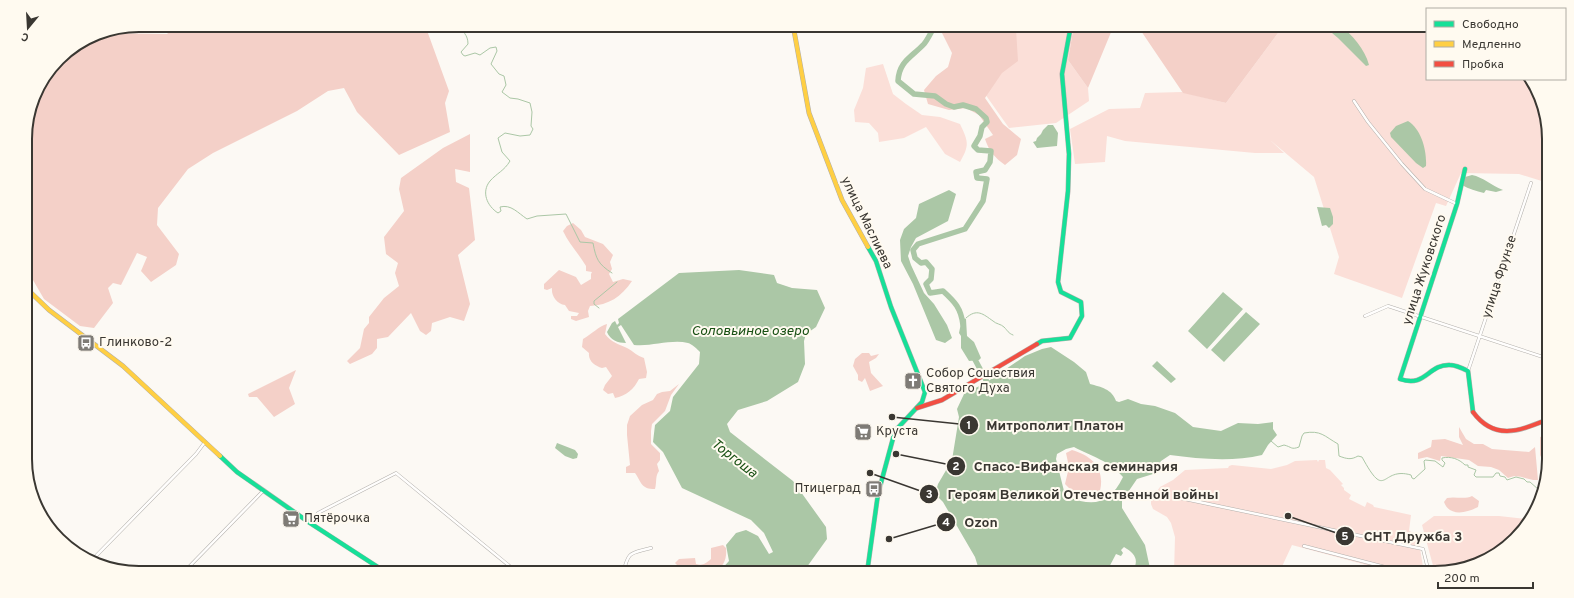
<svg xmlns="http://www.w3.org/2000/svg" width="1574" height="598" viewBox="0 0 1574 598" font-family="Overpass,sans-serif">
	<rect width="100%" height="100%" fill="#fcf9f4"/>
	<path fill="#fbdfd8" d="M139,25H173L167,31L103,32Z
		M1002,25H1074L1068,60L1088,88L1089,101L1056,123L1009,128L985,94Z
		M1284,25H1427V79H1528L1548,124V183L1519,174L1461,173L1446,206L1436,203L1402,298L1334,274L1339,257L1314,177L1270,140L1284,153H1255L1125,141L1107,136L1105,162L1075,164L1070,129L1109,109L1140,108L1145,93L1182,92L1226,103Z
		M883,64L893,94L906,104L922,115L940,117L960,124C968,141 970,145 960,162L945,154L926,127L904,138L879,142L878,133L869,123L855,122L854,110L863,88L866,68Z
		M1317,460L1318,462L1319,460H1325L1326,468L1330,470L1343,484L1341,485L1344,488V490L1351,495L1349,499L1365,507L1367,502L1373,505L1374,507L1411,515L1409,531L1414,533L1413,538L1419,542L1424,573H1396L1292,545L1279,573H1174L1175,537L1171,523L1167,517L1153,509L1151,504V499L1160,487L1173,480L1185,470L1228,468L1229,466L1232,465L1271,469L1287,465L1295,461Z
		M1434,516H1499L1526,519L1504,550L1442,573H1435L1422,525Z"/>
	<path fill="#f4d0c8" d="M176,25H425L449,91L445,103L450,132L399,155L357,112L344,88L328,91L297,111L213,153L188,169L158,208L157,225L179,254L176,265L151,282L141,271L147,257L137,253L121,285L113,283L108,288L113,303L94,328L80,326L44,299L26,268L25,131L37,88L64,53L95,34L99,33L167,34Z
		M934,25H1014L1016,29L1018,61L1002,73L985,98L1003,124L1021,139L1017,155L1005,165C995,158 989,151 985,139L993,135L979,115L966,108L949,110L928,104L924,90L936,76L948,67L952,53L940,29Z
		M1074,25H1114L1088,88L1068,60Z
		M1137,25H1284L1226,103L1183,93Z
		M470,134V172L455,169L456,182L469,188L475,240L458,255L470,304L464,321L450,317L432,323L431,331L426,335L420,331L411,313L388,337L377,339V348L372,354L350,364L347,361L360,348L364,329L369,323V317L384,298L399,286L395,273L398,263L386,254L384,237L404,211L399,189L401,178L443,148Z
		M573,223L581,230L585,237L603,244L613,255L610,262L612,269L609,274L613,282L623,279L632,281C621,297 609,305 590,306L588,311L589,317L576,321L571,319V316H577L579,313L569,311L565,305C557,304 551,296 552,288L547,290L544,289V284L559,270L576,277L581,285L591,279V274L592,272L586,271V266C579,254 569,244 563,231L567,226Z
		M607,324L605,334C611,342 618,344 627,348C633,351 637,356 644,358L647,372L646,378L639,379C634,389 626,396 615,398L613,393L608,394L603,390L605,385L612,376L606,367L602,368C595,366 588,361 589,353L582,347L583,339C592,334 599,326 607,324Z
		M862,353H869L871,356L879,354L876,358L869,362L871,373L883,386L870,391L865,378L862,382L858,380V375L853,366L855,359Z
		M296,370L289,388L295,404L274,417L257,397H249L248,394Z
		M679,384L671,395L665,411L652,424L651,431V444L660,453V460L657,464L659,471C655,476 657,482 655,489C641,489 642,483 635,473H626V467L630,465L627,435V425L630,416L642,405L653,400L657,394L662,392L670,391Z
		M1459,427L1466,439L1474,444H1483L1492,449L1529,452L1535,447L1538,480C1528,481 1519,473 1508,478L1499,470L1491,467L1478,466L1469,460L1441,456L1440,461L1427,457L1418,459V453L1431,447L1432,440L1445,439L1463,445L1459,437Z
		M1549,434V459L1547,472L1544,463L1540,455V437Z
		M1072,450C1093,456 1105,469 1100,491L1092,496L1081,491H1072L1065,484L1069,467L1066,453Z
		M1472,496L1479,501L1478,507C1467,513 1449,517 1444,502L1447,498C1456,496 1464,500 1472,496Z
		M723,545L726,548C727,559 724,566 715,573H680L679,567L675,563L679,559L695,558L696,564C703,566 706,563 711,559V548Z"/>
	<path fill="#abc7a6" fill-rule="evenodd" d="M1315,25H1340C1352,35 1365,49 1369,65L1366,66L1338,38L1332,33Z
		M1408,121C1421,129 1427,150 1426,166L1423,168L1416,163L1391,137L1390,133L1396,126Z
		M1048,125H1053L1058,133L1057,146L1037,148L1033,142L1036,141L1037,138L1041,134L1043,130Z
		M1472,175C1483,177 1492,186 1503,190L1496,192L1486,190L1484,193C1476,191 1469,189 1462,185L1465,177Z
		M949,190L956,194L948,221L916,238L911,247L908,256L911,265L924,293L934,304L947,325L952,338L945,343L936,340L913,284L901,261L900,240L904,229L916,218L919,204Z
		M1317,207L1330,208L1333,217V224L1329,228L1326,225L1322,226Z
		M739,270L774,275L777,283L792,288L817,290L825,308L816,327L806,334L804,341L805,364L798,382L767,401L738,410L727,424L730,432L793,481L826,527L827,539L804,571L800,573H786L780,565L778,567L781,573H718L729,561L726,545L736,533L746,530L758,536L769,554L773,552L764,533L751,520L682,488L663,452L653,442L655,425L670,411L673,397L699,364L700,352C697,349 692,344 688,343C671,339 651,347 634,345L621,325L618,327L626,343C618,343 610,340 607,332L612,323L615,321L617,325L619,323L618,319L679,273Z
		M1223,292L1243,309L1207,349L1188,331Z
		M1246,312L1260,324L1224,362L1211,350Z
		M962,318L966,319L967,336L974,342L981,358L979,360L969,361L961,348V336L959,333Z
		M1051,347L1074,362L1086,372L1090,384C1101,387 1112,389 1116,401L1119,402L1128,399L1141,404L1155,406L1175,413L1193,427L1221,431L1238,423L1258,424L1273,422V429L1277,435L1268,445L1262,455C1233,462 1199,459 1170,455L1161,461L1153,474L1137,479L1122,501V508L1145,545L1151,573H1131C1140,561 1136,554 1124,547L1121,550L1123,553L1121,556L1116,554L1106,573H980L975,557L943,502L939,498L936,491L938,484L952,460L959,417L957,409L964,394L987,382L1025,356L1042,349ZM1074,447C1091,456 1110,461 1123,477C1110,504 1094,507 1068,497L1064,491L1056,459L1057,454L1066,449Z
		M1157,361L1176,379L1171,383L1152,366Z
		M557,443L575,450L578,454L577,458L573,459L565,456L555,448Z"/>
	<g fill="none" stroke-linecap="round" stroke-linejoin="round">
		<path stroke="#abc7a6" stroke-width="1" d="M433,25L437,30L445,31L456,25
			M456,25C463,31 468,35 468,44L461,52L463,55L465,56L475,53L480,55L490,48L496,47L497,51L491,64L499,74L504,76L506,85L502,92L510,98L518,99L530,103L532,112L531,126L533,129L530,135L520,136L505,133L498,138L502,152L510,161C504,171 497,173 490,181C481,192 487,206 498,213L501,211L500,207C511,204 518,213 527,219L537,216L566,214L580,242L593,243C596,259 598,264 612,273
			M599,308L594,304V301L617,282
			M966,318C977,308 983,314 993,321C996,324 1001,324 1004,327C1008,331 1008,333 1013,335
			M1271,441L1278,447L1284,445C1292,447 1291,450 1299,447L1302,436L1304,433C1321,430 1324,436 1338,444L1339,456C1347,459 1351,460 1358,456L1362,457C1387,503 1380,466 1411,475L1412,478L1414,479L1425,469L1424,461L1425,460L1435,461L1443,467L1445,463L1442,460V458C1451,456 1459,459 1465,465H1468V467L1476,470L1474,475L1476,477H1493L1496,473H1499L1500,476L1505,477L1507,480L1516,477L1524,479L1527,482H1530L1539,490V498L1541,499
			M1108,567L1116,572L1120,571L1119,573"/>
		<path stroke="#abc7a6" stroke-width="5.5" d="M936,25C931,31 929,38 924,44C912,57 899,61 898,81L914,94L935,96L946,104L954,107L963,105L976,109L986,118L987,122L982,127L980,136L974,146L978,150L991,151L990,162L985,170L976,172L977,178L987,179L983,201L965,229L918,244L913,250L915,258L921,263L926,262L932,269L931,279L926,284L930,293L943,291C955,302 961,308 963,325
			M972,354L987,382"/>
		<defs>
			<path id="street" d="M1354,101L1368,122L1402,164L1425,189L1457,204
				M1365,316L1388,306L1549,359
				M1543,357L1549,339
				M1468,371L1531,183
				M1180,498L1423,549L1429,573
				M310,523L318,513L396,473L518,573
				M1304,546L1408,573
				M92,560L196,454L205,442
				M183,573L264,490
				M623,573C629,550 630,554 651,548"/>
			<path id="fast" d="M1465,169L1457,204L1400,379C1426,388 1428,364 1450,365C1456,365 1462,368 1468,371L1473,412
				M1037,344L1042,341L1070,338L1082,316L1081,302L1061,292L1058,282L1068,191L1069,154L1062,74L1071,25
				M220,456L237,472L310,523L387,573
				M867,573L878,494L895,431L922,402L925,392L891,307L876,261L868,247"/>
			<path id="slow" d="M793,25L809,113L842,200L868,247
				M26,288L49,310L123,366L220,456"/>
			<path id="jam" d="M917,408L942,400L1037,344
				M1473,412C1495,442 1521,430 1549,419"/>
		</defs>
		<use href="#street" stroke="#b2afab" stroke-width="3.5"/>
		<use href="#fast" stroke="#b2afab" stroke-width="5"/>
		<use href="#slow" stroke="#b2afab" stroke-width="5"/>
		<use href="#jam" stroke="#b2afab" stroke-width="5"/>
		<use href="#street" stroke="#fffefd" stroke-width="2.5"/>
		<use href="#fast" stroke="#16e098" stroke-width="4"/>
		<use href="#slow" stroke="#ffcf43" stroke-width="4"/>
		<use href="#jam" stroke="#f24e42" stroke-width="4"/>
	</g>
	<defs>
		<symbol id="bus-square" viewBox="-11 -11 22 22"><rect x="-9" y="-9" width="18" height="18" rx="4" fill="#7e7b76" stroke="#fffaf0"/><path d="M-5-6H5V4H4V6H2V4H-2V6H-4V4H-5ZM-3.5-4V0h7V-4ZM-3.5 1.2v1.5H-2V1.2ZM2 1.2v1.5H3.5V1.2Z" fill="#fff"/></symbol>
		<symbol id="church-square" viewBox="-11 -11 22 22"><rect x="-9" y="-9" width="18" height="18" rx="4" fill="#7e7b76" stroke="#fffaf0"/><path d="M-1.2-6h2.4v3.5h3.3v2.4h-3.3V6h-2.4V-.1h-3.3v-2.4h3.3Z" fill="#fff"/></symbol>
		<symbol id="supermarket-square" viewBox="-11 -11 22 22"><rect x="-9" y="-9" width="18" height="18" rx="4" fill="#7e7b76" stroke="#fffaf0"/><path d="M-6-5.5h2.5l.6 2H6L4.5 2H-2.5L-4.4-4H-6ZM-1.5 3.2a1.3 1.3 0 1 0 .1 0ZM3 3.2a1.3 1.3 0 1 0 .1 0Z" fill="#fff"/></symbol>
	</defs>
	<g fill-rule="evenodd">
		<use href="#bus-square" x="76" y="333" width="20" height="20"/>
		<use href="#church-square" x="903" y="371" width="20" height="20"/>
		<use href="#supermarket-square" x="853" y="422" width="20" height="20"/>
		<use href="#bus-square" x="864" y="479" width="20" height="20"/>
		<use href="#supermarket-square" x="281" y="509" width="20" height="20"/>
	</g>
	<g text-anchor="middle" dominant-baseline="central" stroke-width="4" stroke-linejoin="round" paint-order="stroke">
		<g font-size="13" fill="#3a3732" stroke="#fffaf0">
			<text transform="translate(866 223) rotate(64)">улица Маслиева</text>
			<text transform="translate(1425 270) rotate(-72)">улица Жуковского</text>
			<text transform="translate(1500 277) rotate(-72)">улица Фрунзе</text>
		</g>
		<g font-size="13" fill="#3a3732" stroke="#fffaf0" text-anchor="start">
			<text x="99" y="343">Глинково-2</text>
			<text x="926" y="374">Собор Сошествия<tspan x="926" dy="15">Святого Духа</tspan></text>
			<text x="876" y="432">Круста</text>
			<text x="861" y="489" text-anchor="end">Птицеград</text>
			<text x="304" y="519">Пятёрочка</text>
		</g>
		<g font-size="14" font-style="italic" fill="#185013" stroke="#fffaf0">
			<text x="750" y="331">Соловьиное озеро</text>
			<text transform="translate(734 459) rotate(38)">Торгоша</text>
		</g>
	</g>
	<path d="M0 0H1574V598H0ZM139 32H1435A107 107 0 0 1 1542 139V459A107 107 0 0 1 1435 566H139A107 107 0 0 1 32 459V139A107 107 0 0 1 139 32Z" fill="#fffaf0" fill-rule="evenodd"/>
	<path fill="none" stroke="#3a3732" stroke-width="2" d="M139 32H1435A107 107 0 0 1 1542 139V459A107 107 0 0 1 1435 566H139A107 107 0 0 1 32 459V139A107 107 0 0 1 139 32Z"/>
	<path fill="none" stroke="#3a3732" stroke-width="1.5" d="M892 417L969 425M896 454L956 466M870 473L929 494M889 539L946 522M1288 516L1345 536"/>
	<g fill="#3a3732" stroke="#fffaf0" stroke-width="1.5">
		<circle cx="892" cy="417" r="4"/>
		<circle cx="896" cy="454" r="4"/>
		<circle cx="870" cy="473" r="4"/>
		<circle cx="889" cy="539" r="4"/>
		<circle cx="1288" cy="516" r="4"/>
		<circle cx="969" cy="425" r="10"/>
		<circle cx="956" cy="466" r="10"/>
		<circle cx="929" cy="494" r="10"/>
		<circle cx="946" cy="522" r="10"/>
		<circle cx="1345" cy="536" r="10"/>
	</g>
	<g font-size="12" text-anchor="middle" font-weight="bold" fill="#fff">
		<text x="969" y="429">1</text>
		<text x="956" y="470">2</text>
		<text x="929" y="498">3</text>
		<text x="946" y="526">4</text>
		<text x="1345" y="540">5</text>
	</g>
	<g font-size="14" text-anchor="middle" font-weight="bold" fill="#3a3732" stroke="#fffaf0" stroke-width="4" stroke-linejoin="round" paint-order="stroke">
		<text x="1055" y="430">Митрополит Платон</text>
		<text x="1076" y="471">Спасо-Вифанская семинария</text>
		<text x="1083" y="499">Героям Великой Отечественной войны</text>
		<text x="981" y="527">Ozon</text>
		<text x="1413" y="541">СНТ Дружба 3</text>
	</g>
	<rect x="1426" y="8" width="140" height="72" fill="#fffaf0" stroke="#b0aca4"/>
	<rect x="1434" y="21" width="20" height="6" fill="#16e098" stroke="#b0aca4"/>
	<text x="1462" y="28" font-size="12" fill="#3a3732">Свободно</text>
	<rect x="1434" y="41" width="20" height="6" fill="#ffcf43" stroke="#b0aca4"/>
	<text x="1462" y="48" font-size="12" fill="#3a3732">Медленно</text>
	<rect x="1434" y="61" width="20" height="6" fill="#f24e42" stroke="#b0aca4"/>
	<text x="1462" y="68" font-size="12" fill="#3a3732">Пробка</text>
	<g transform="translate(28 28) rotate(198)" stroke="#fffaf0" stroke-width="3" paint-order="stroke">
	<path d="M0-3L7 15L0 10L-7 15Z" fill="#3a3732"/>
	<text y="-6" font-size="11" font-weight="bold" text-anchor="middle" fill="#3a3732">С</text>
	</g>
	<path d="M1438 582v6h95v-6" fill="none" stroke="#3a3732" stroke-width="2"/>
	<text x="1444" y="582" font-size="12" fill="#3a3732" stroke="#fffaf0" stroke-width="3" paint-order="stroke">200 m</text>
</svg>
